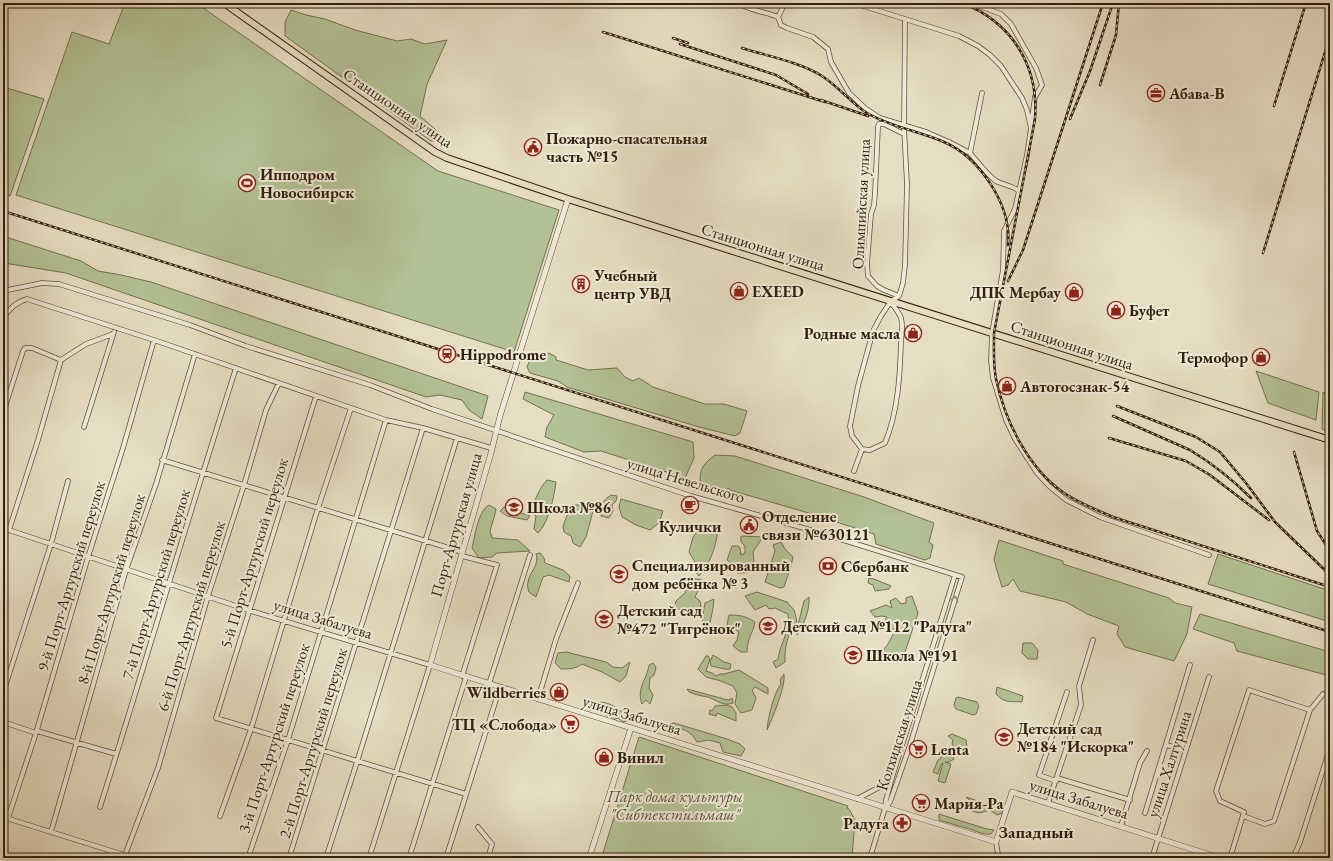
<svg xmlns="http://www.w3.org/2000/svg" width="1333" height="861" viewBox="0 0 1333 861" font-family="'EB Garamond',serif">
	<rect width="100%" height="100%" fill="#e6ddc2"/>
	<filter id="stains"><feTurbulence type="fractalNoise" baseFrequency=".005" numOctaves="4"/><feColorMatrix values="0 0 0 0 .2 0 0 0 0 .09 0 0 0 0 .02 0 0 0 .5 -.17"/></filter>
	<radialGradient id="worn" r=".72"><stop offset=".6" stop-color="#630" stop-opacity="0"/><stop offset="1" stop-color="#630" stop-opacity=".3"/></radialGradient>
	<path fill="#b3c295" stroke="#737051" d="M125,3H196L438,171L559,210L514,352L16,195L72,32L109,44Z
		M291,10L306,15L325,19L355,30L397,41L411,39L425,44L447,40L427,84L420,116L437,131L438,138L435,141H431L285,36V22Z
		M3,87L44,99L10,196L3,194Z
		M3,238H9L81,261L98,271L121,275L151,282L488,396L482,419L469,410L462,400L440,395L426,397L66,273L4,263Z
		M549,353L556,357V360L588,370L617,368L625,377L633,381L639,378L653,387L705,404H724L747,411L740,433L735,436L699,427L567,387L558,381L530,373L527,367L530,360L537,354L542,356Z
		M1256,371L1319,392L1316,420L1268,403Z
		M525,392L693,442L694,458L685,478L601,451L584,452L545,437L547,427L554,415L523,399Z
		M1323,392L1329,394L1330,432L1322,429Z
		M715,455L735,456L864,497L934,523L929,542L933,545L930,558L925,560L876,544L874,534L805,512L730,490V489L728,488L725,492L700,483C700,467 703,465 715,455Z
		M547,480L556,482C554,497 549,522 538,533L534,529L536,516L532,513C534,500 539,489 547,480Z
		M611,495L617,496L616,501L612,505L613,511L609,518L601,516C600,506 602,501 611,495Z
		M621,499L663,511L659,523L650,530L636,525L622,517L619,507Z
		M591,501L595,504L586,537L580,547L573,543L571,536L564,532L563,526L571,505H580Z
		M489,505L496,509L495,514L490,531L492,538L518,540L530,551L497,553L492,557L479,558L472,548C475,536 478,511 489,505Z
		M504,507L530,516L527,520L507,516L500,511Z
		M702,525L714,527L718,530C716,546 710,565 699,576L695,571V562L689,552L693,537Z
		M741,536L763,537L753,552L754,562L751,569L745,573H737L734,565L727,560L732,546H738L740,548L741,555L745,553V546L741,542Z
		M999,540L1063,561V564L1169,598L1175,603L1192,607L1187,634L1174,661L1125,647L1117,634L1119,626L1087,614L1066,602L1020,591L1013,579L1008,585L1002,587L996,567L994,559Z
		M781,542L785,549L793,557L791,566L784,587L780,588L765,582L775,551L773,545Z
		M540,553L544,558L545,563L563,570L570,576L569,582L549,575L543,577L536,597L529,592C528,589 527,585 528,582C529,572 540,566 536,554Z
		M1218,554L1330,591V622L1208,584Z
		M691,578L702,580L700,587L695,597L700,601L701,607L697,612L691,608L684,612L674,607L676,601L685,593Z
		M869,578L874,579L891,586L889,589L875,591L873,585L868,583Z
		M757,592L787,602L794,610L797,621C788,633 784,648 785,662L776,668L773,662L778,659L780,650L789,625L788,614L775,608L769,609L766,605L755,610L745,596Z
		M912,596L918,613L904,655L894,659L884,658V649C889,644 890,639 894,633V629L882,628L884,622L887,617L882,616L875,617L870,611L886,605L892,608L890,601L896,598L901,604L906,603V598Z
		M809,597C810,609 804,625 797,635V629L804,601Z
		M714,599L713,608L710,623L703,624L702,619L705,603Z
		M1200,614L1330,652V676L1237,651L1234,643L1193,629Z
		M729,615C739,615 746,616 755,622C753,633 747,639 747,652H741L733,646L737,640L739,632L727,625Z
		M1023,643H1032L1038,650L1037,659H1028L1022,653Z
		M566,652L606,662L613,667L622,668L630,662L626,676L620,682L602,672L582,664C575,669 570,669 561,669L555,663L558,653Z
		M713,655L724,662L731,664L730,669C723,670 718,667 711,666L710,662Z
		M706,656H708L710,659L706,671L712,673L716,676L720,674H724L739,670L768,688V694L755,687L752,690L756,698L752,710L741,713L735,704L737,693L733,686L721,681L706,677L698,669Z
		M653,663L656,667L654,675L650,678L649,688L653,695L650,704L646,700L642,704C636,688 647,680 649,665Z
		M784,674C786,686 772,719 767,730C768,717 774,693 781,684L780,680Z
		M997,687L1023,696L1022,702C1011,701 1005,704 996,694Z
		M687,689L724,699L729,700L732,698L733,703C724,707 716,700 708,697C702,696 696,695 689,692Z
		M958,697L977,702L979,706L976,714L973,715L956,709L954,705L956,698Z
		M600,702C608,703 614,705 619,711H627L630,715L629,720L623,722L618,718L613,720L609,718L601,709H597L596,706Z
		M726,705L732,707L736,713V721L717,713L716,716L709,714L710,710L712,711L715,706Z
		M674,723L724,738L740,744L745,749L741,756L723,752L720,743L709,740L697,742C691,731 683,728 671,727L670,724Z
		M952,734L966,740L967,747L958,753L952,744L953,740L948,736Z
		M639,737L848,806L847,808L849,809L855,820L852,858H608L602,856Z
		M941,751L952,755L954,759L949,762H945L951,764L945,783L938,781L943,763L941,765L938,774L933,772L938,760L941,758Z
		M966,797L989,805L1004,806L1002,813L997,815L990,810L979,813L959,807L960,801L973,804Z
		M939,814L987,829L994,830L991,834C981,835 975,830 966,828C957,825 948,823 939,820Z"/>
	<g fill="none" stroke-linecap="round" stroke-linejoin="round">
		<defs>
			<path id="minor" d="M742,3V5C753,11 766,12 778,17L781,25L787,28L813,37L828,49L831,62L849,93L866,109L880,118L926,132L949,142L970,153
				M854,3L959,36L978,46L990,55L1001,66L1022,98L1027,110L1031,128L1027,155L1015,209L1004,231L1003,270L992,333L991,361L993,378L1006,420L1015,439L1037,473L1049,486L1066,500L1100,517L1209,555
				M971,3L1001,14L1011,24L1036,68L1042,85L1035,97L1031,124
				M778,17L785,3
				M982,93L970,153C978,162 986,174 996,181C1003,185 1012,185 1019,191
				M3,291L42,283L59,284L190,325L246,346L370,385L432,409L691,496L821,533L962,577L909,748L890,802L885,808
				M899,296L884,290L877,286L868,276L867,264L871,214L874,205L875,193L878,127L879,124H884L904,134
				M3,318C9,309 16,302 27,299L154,340L386,420L423,428L491,448
				M316,396L216,718L466,794
				M3,413L23,351L25,348H32L61,360
				M84,427L114,332
				M862,449L852,436L850,426L858,386L873,331L881,316L891,301L899,296L903,283L905,265L907,184L904,128L905,20
				M162,460L462,552
				M854,471L862,449L870,450L885,443C898,412 900,375 901,342C902,334 903,325 901,318C899,312 894,307 891,302
				M3,528L248,610L430,665L369,858
				M9,530L38,440L61,360L86,344L113,334
				M462,556L497,565L462,676
				M489,684L530,555
				M3,693L51,544L68,481
				M538,699L556,639L578,583
				M3,722L36,733
				M37,731L116,754
				M1166,745L1185,750
				M1057,778L1130,800
				M1056,781L1039,775L1067,692
				M857,799L891,781
				M1048,803L1081,705L1079,686L1093,640
				M100,807C146,661 189,514 236,368
				M1145,813L1190,665
				M220,816L251,729L318,508L351,408
				M1243,816L1265,824L1274,821L1310,710L1323,694
				M3,817L134,858
				M8,818L36,733L88,557L123,448L154,340
				M1121,826L1140,763L1147,751
				M478,827L492,844L488,858
				M51,832L126,570L156,484L195,354
				M996,842L998,854L997,858
				M125,855L158,768L208,596L244,485L266,410L279,383
				M248,858L288,740L386,420
				M289,858L423,428
				M326,858L357,762L457,438
				M409,858L466,677
				M446,858L500,687
				M870,858L885,808L886,800L891,781L955,575
				M1152,858L1209,677
				M1230,858L1244,812L1220,801L1216,791L1249,690L1310,710
				M1293,858L1300,842L1330,748"/>
			<path id="tertiary" d="M568,199L500,416L491,453L430,665L996,842L1012,792L1220,858
				M589,858L631,728"/>
			<path id="primary" d="M224,3L435,152L447,158L568,199L720,247L1330,440"/>
		</defs>
		<use href="#minor" stroke="#604e3a" stroke-width="5.5"/>
		<use href="#tertiary" stroke="#604e3a" stroke-width="6"/>
		<use href="#primary" stroke="#331f0d" stroke-width="8"/>
		<use href="#minor" stroke="#efe9d7" stroke-width="4"/>
		<use href="#tertiary" stroke="#efe9d7" stroke-width="5"/>
		<use href="#primary" stroke="#e6ddc2" stroke-width="6"/>
		<defs>
			<path id="rail" d="M962,3C1012,22 1039,66 1035,119L994,333C994,349 993,364 996,379C1005,421 1028,468 1064,493C1079,503 1097,510 1113,517L1330,587
				M603,32L825,102
				M673,38L688,43
				M680,44L776,75L808,94
				M742,48C767,56 800,62 822,76C839,87 851,103 867,113C891,127 919,131 944,142C979,157 1012,205 1008,245
				M1100,85L1116,35L1119,3
				M821,100L868,116
				M1274,106L1306,3
				M1070,119L1090,71L1113,3
				M3,211L1330,632
				M1263,253L1330,36
				M1008,281L1023,250L1103,3
				M1330,348L1329,369L1330,386
				M1117,406L1196,437L1220,452L1246,483L1275,522L1330,575
				M1113,416L1190,450C1213,464 1233,480 1251,498
				M1109,438L1186,461L1210,475L1269,520
				M1294,452L1317,531L1330,551"/>
		</defs>
		<use href="#rail" stroke="#331f0d" stroke-width="2.5"/>
		<use href="#rail" stroke="#efe9d7" stroke-width="1" stroke-dasharray="3" stroke-linecap="butt"/>
	</g>
	<defs><path id="oneway-chevron" d="M-2-3.5L2.5 0L-2 3.5" fill="none" stroke-width="1.6" stroke-linecap="round" stroke-linejoin="round"/></defs>
	<use stroke="#9a8e7c" href="#oneway-chevron" transform="translate(955 599) rotate(-73)"/>
	<defs>
		<symbol id="office-ring" viewBox="-11 -11 22 22"><circle r="9.5" fill="#efe9d7" stroke="#8f2418" stroke-width="1.5"/><path d="M-6-3h4V-5.5h4V-3h4V5H-6ZM-1-4.5V-3h2v-1.5ZM-6 0V1H6V0Z" fill="#8f2418"/></symbol>
		<symbol id="civic-ring" viewBox="-11 -11 22 22"><circle r="9.5" fill="#efe9d7" stroke="#8f2418" stroke-width="1.5"/><path d="M-.6-6.5H3V-4.5H.6V-3L4-1V1h2V6H-6V1h2V-1L-.6-3ZM-1.2 2.5V6h2.4V2.5Z" fill="#8f2418"/></symbol>
		<symbol id="stadium-ring" viewBox="-11 -11 22 22"><circle r="9.5" fill="#efe9d7" stroke="#8f2418" stroke-width="1.5"/><path d="M0-5a6.5 5 0 1 0 0 10a6.5 5 0 1 0 0-10ZM-3.5-1.8h7v3.6h-7Z" fill="#8f2418"/></symbol>
		<symbol id="building-ring" viewBox="-11 -11 22 22"><circle r="9.5" fill="#efe9d7" stroke="#8f2418" stroke-width="1.5"/><path d="M-4-6H4V6H1V3H-1V6H-4ZM-2.5-4.3h1.7v1.8h-1.7ZM.8-4.3h1.7v1.8H.8ZM-2.5-1h1.7V.8h-1.7ZM.8-1h1.7V.8H.8Z" fill="#8f2418"/></symbol>
		<symbol id="shop-ring" viewBox="-11 -11 22 22"><circle r="9.5" fill="#efe9d7" stroke="#8f2418" stroke-width="1.5"/><path d="M-5-2.5h2.3a2.7 3.5 0 0 1 5.4 0H5L5.5 6h-11ZM-1.5-2.5h3a1.5 2.3 0 0 0-3 0Z" fill="#8f2418"/></symbol>
		<symbol id="station-ring" viewBox="-11 -11 22 22"><circle r="9.5" fill="#efe9d7" stroke="#8f2418" stroke-width="1.5"/><path d="M-3-6H3Q5-6 5-4V2Q5 4 3 4L4.5 6H3L1.5 4h-3L-3 6H-4.5L-3 4Q-5 4-5 2V-4Q-5-6-3-6ZM-3.5-4v3h7v-3ZM-3.5 1v1.5H-2V1ZM2 1v1.5H3.5V1Z" fill="#8f2418"/></symbol>
		<symbol id="cafe-ring" viewBox="-11 -11 22 22"><circle r="9.5" fill="#efe9d7" stroke="#8f2418" stroke-width="1.5"/><path d="M-5.5-4.5H6V0H3Q3 3.5 0 3.5H-2.5Q-5.5 3.5-5.5 0ZM3-3.2v2h1.7v-2ZM-6 4.5H4V6H-6Z" fill="#8f2418"/></symbol>
		<symbol id="school-ring" viewBox="-11 -11 22 22"><circle r="9.5" fill="#efe9d7" stroke="#8f2418" stroke-width="1.5"/><path d="M0-5L7-2L0 1L-7-2ZM-4 1L0 2.5L4 1V4Q0 6-4 4Z" fill="#8f2418"/></symbol>
		<symbol id="bank-ring" viewBox="-11 -11 22 22"><circle r="9.5" fill="#efe9d7" stroke="#8f2418" stroke-width="1.5"/><path d="M-6-4H6V4H-6ZM0-2.3a2.3 2.3 0 1 0 0 4.6a2.3 2.3 0 1 0 0-4.6Z" fill="#8f2418"/></symbol>
		<symbol id="supermarket-ring" viewBox="-11 -11 22 22"><circle r="9.5" fill="#efe9d7" stroke="#8f2418" stroke-width="1.5"/><path d="M-6-5.5h2.5l.6 2H6L4.5 2H-2.5L-4.4-4H-6ZM-1.5 3.2a1.3 1.3 0 1 0 .1 0ZM3 3.2a1.3 1.3 0 1 0 .1 0Z" fill="#8f2418"/></symbol>
		<symbol id="pharmacy-ring" viewBox="-11 -11 22 22"><circle r="9.5" fill="#efe9d7" stroke="#8f2418" stroke-width="1.5"/><path d="M-2-6h4v4h4v4h-4v4h-4v-4h-4v-4h4Z" fill="#8f2418"/></symbol>
	</defs>
	<g fill-rule="evenodd">
		<use href="#office-ring" x="1146" y="83" width="20" height="20"/>
		<use href="#civic-ring" x="523" y="137" width="20" height="20"/>
		<use href="#stadium-ring" x="237" y="173" width="20" height="20"/>
		<use href="#building-ring" x="571" y="274" width="20" height="20"/>
		<use href="#shop-ring" x="729" y="281" width="20" height="20"/>
		<use href="#shop-ring" x="1064" y="282" width="20" height="20"/>
		<use href="#shop-ring" x="1106" y="300" width="20" height="20"/>
		<use href="#shop-ring" x="903" y="323" width="20" height="20"/>
		<use href="#station-ring" x="437" y="344" width="20" height="20"/>
		<use href="#shop-ring" x="1251" y="347" width="20" height="20"/>
		<use href="#shop-ring" x="997" y="376" width="20" height="20"/>
		<use href="#cafe-ring" x="680" y="495" width="20" height="20"/>
		<use href="#school-ring" x="504" y="497" width="20" height="20"/>
		<use href="#civic-ring" x="739" y="515" width="20" height="20"/>
		<use href="#bank-ring" x="818" y="556" width="20" height="20"/>
		<use href="#school-ring" x="609" y="564" width="20" height="20"/>
		<use href="#school-ring" x="594" y="609" width="20" height="20"/>
		<use href="#school-ring" x="758" y="616" width="20" height="20"/>
		<use href="#school-ring" x="843" y="645" width="20" height="20"/>
		<use href="#shop-ring" x="549" y="682" width="20" height="20"/>
		<use href="#supermarket-ring" x="560" y="714" width="20" height="20"/>
		<use href="#school-ring" x="994" y="727" width="20" height="20"/>
		<use href="#supermarket-ring" x="908" y="739" width="20" height="20"/>
		<use href="#shop-ring" x="594" y="747" width="20" height="20"/>
		<use href="#supermarket-ring" x="911" y="793" width="20" height="20"/>
		<use href="#pharmacy-ring" x="892" y="813" width="20" height="20"/>
	</g>
	<g text-anchor="middle" dominant-baseline="central" stroke-width="4" stroke-linejoin="round" paint-order="stroke">
		<g font-size="16" font-weight="bold" fill="#331f0d" stroke="#efe9d7" text-anchor="start">
			<text x="1169" y="93">Абава-В</text>
			<text x="546" y="138">Пожарно-спасательная<tspan x="546" dy="18">часть №15</tspan></text>
			<text x="260" y="174">Ипподром<tspan x="260" dy="18">Новосибирск</tspan></text>
			<text x="594" y="275">Учебный<tspan x="594" dy="18">центр УВД</tspan></text>
			<text x="752" y="291">EXEED</text>
			<text x="1061" y="292" text-anchor="end">ДПК Мербау</text>
			<text x="1129" y="310">Буфет</text>
			<text x="900" y="333" text-anchor="end">Родные масла</text>
			<text x="460" y="354">Hippodrome</text>
			<text x="1248" y="357" text-anchor="end">Термофор</text>
			<text x="1020" y="386">Автогосзнак-54</text>
			<text x="527" y="507">Школа №86</text>
			<text x="762" y="516">Отделение<tspan x="762" dy="18">связи №630121</tspan></text>
			<text x="690" y="526" text-anchor="middle">Кулички</text>
			<text x="632" y="565">Специализированный<tspan x="632" dy="18">дом ребёнка № 3</tspan></text>
			<text x="841" y="566">Сбербанк</text>
			<text x="617" y="610">Детский сад<tspan x="617" dy="18">№472 "Тигрёнок"</tspan></text>
			<text x="781" y="626">Детский сад №112 "Радуга"</text>
			<text x="866" y="655">Школа №191</text>
			<text x="546" y="692" text-anchor="end">Wildberries</text>
			<text x="557" y="724" text-anchor="end">ТЦ «Слобода»</text>
			<text x="1017" y="728">Детский сад<tspan x="1017" dy="18">№184 "Искорка"</tspan></text>
			<text x="931" y="749">Lenta</text>
			<text x="617" y="757">Винил</text>
			<text x="934" y="803">Мария-Ра</text>
			<text x="889" y="823" text-anchor="end">Радуга</text>
		</g>
		<g font-size="16" fill="#331f0d" stroke="#efe9d7">
			<text transform="translate(398 108) rotate(34)">Станционная улица</text>
			<text transform="translate(861 204) rotate(-87)">Олимпийская улица</text>
			<text transform="translate(763 247) rotate(17)">Станционная улица</text>
			<text transform="translate(1072 345) rotate(18)">Станционная улица</text>
			<text transform="translate(686 480) rotate(17)">улица Невельского</text>
			<text transform="translate(456 525) rotate(-74)">Порт-Артурская улица</text>
			<text transform="translate(254 553) rotate(-73)">5-й Порт-Артурский переулок</text>
			<text transform="translate(71 576) rotate(-73)">9-й Порт-Артурский переулок</text>
			<text transform="translate(156 584) rotate(-73)">7-й Порт-Артурский переулок</text>
			<text transform="translate(111 589) rotate(-73)">8-й Порт-Артурский переулок</text>
			<text transform="translate(191 616) rotate(-73)">6-й Порт-Артурский переулок</text>
			<text transform="translate(323 619) rotate(17)">улица Забалуева</text>
			<text transform="translate(632 715) rotate(17)">улица Забалуева</text>
			<text transform="translate(899 735) rotate(-72)">Колхидская улица</text>
			<text transform="translate(274 738) rotate(-72)">3-й Порт-Артурский переулок</text>
			<text transform="translate(313 743) rotate(-73)">2-й Порт-Артурский переулок</text>
			<text transform="translate(1169 764) rotate(-72)">улица Халтурина</text>
			<text transform="translate(1079 799) rotate(17)">улица Забалуева</text>
		</g>
		<g font-size="16" font-style="italic" fill="#595036" stroke="#efe9d7">
			<text x="675" y="796">Парк дома культуры<tspan x="675" dy="18">"Сибтекстильмаш"</tspan></text>
		</g>
		<g font-size="17" font-weight="bold" fill="#331f0d" stroke="#efe9d7">
			<text x="1036" y="832">Западный</text>
		</g>
	</g>
	<rect width="1333" height="861" fill="none" stroke="#e6ddc2" stroke-width="16"/>
	<rect x="4" y="4" width="1325" height="853" fill="none" stroke="#331f0d" stroke-width="2"/>
	<rect x="8" y="8" width="1317" height="845" fill="none" stroke="#331f0d"/>
	<rect width="100%" height="100%" filter="url(#stains)"/>
	<rect width="100%" height="100%" fill="url(#worn)"/>
</svg>
